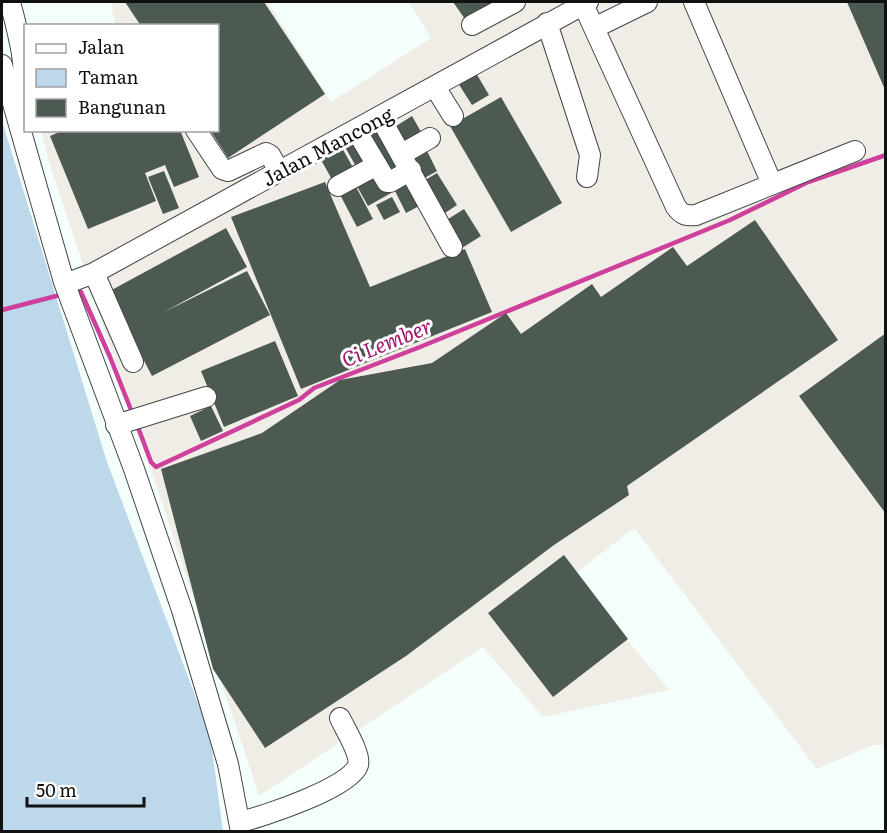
<svg xmlns="http://www.w3.org/2000/svg" width="887" height="833" viewBox="0 0 887 833" font-family="Literata,serif">
	<rect width="100%" height="100%" fill="#f4fffc"/>
	<path fill="#efede6" d="M111,2H268L331,102L431,38L409,2H885V745H873L817,769L634,528L573,575L669,690L543,717L483,647L259,796L50,165L41,131L218,130V26L115,25Z"/>
	<path fill="#bdd7eb" d="M2,121L107,462L210,735L223,831H2Z"/>
	<g fill="none" stroke-linecap="round" stroke-linejoin="round">
		<path stroke="#cf3f9c" stroke-width="4.5" d="M72,293L81,292L110,357L133,415
			M2,310L64,294
			M136,422L151,462L156,467L299,400L314,388L420,347L730,220L808,182L886,155"/>
	</g>
	<path fill="#4d5a51" d="M125,2H264L325,94L228,158L210,130H218V26H141Z
		M453,2H498L467,22Z
		M847,2H886V92L857,25Z
		M476,73L489,95L472,105L458,83Z
		M501,97L562,203L511,232L450,126Z
		M412,116L424,137L405,148L393,128Z
		M381,127L403,164L390,172L362,138Z
		M64,130H180L199,177L174,187L165,165L145,173L156,201L88,229L50,136Z
		M359,139L373,161L358,170L345,147Z
		M341,146L356,173L335,185L320,158Z
		M425,147L437,171L421,180L408,156Z
		M377,166L391,193L368,206L353,179Z
		M164,171L179,208L163,214L148,177Z
		M437,173L457,205L442,215L422,182Z
		M414,180L425,203L406,213L394,189Z
		M353,181L373,219L357,227L337,189Z
		M325,182L370,287L465,249L492,312L301,389L231,217Z
		M392,197L400,212L384,220L376,205Z
		M464,209L481,236L462,248L445,221Z
		M755,220L838,340L627,486L629,495L554,545L406,656L265,748L213,669L161,469L262,433L340,380L432,363L506,313L521,334L592,284L601,297L673,247L687,266Z
		M226,228L247,267L164,312L247,271L270,315L152,376L108,292Z
		M886,333V514L799,396Z
		M275,341L298,396L224,427L201,371Z
		M211,406L223,431L201,441L190,416Z
		M564,555L628,639L553,697L488,613Z"/>
	<g fill="none" stroke-linecap="round" stroke-linejoin="round">
		<defs>
			<path id="minor" d="M10,2C19,37 32,77 16,111
				M694,2L772,184
				M583,4L676,207C682,215 686,216 696,215L855,151
				M547,23L590,155L587,177
				M472,25L515,2
				M594,28L647,2
				M2,65L64,282L134,469L182,610L228,764L241,832
				M435,87L453,116
				M380,117L452,247
				M196,130L222,169L228,171L266,153L270,155L279,171
				M356,130L387,182H390L411,170
				M402,154L430,138
				M338,186L377,165
				M94,273L133,362
				M64,282L73,281L94,273L588,2
				M116,425L206,397
				M240,822C262,817 352,787 358,765C361,754 345,729 340,718"/>
		</defs>
		<use href="#minor" stroke="#444" stroke-width="22"/>
		<use href="#minor" stroke="#fff" stroke-width="20"/>
	</g>
	<g text-anchor="middle" dominant-baseline="central" stroke-width="6" stroke-linejoin="round" paint-order="stroke">
		<g font-size="20" fill="#111" stroke="#fff">
			<text transform="translate(327 145) rotate(-28)">Jalan Mancong</text>
		</g>
		<g font-size="21" font-style="italic" fill="#a5176e" stroke="#fff">
			<text transform="translate(386 341) rotate(-22)">Ci Lember</text>
		</g>
	</g>
	<rect width="887" height="833" fill="none" stroke="#111111" stroke-width="6"/>
	<rect x="24" y="24" width="195" height="108" fill="#ffffff" stroke="#a0a0a0" stroke-width="1.5"/>
	<rect x="36" y="44" width="30" height="9" fill="#ffffff" stroke="#a0a0a0" stroke-width="1.5"/>
	<text x="78" y="54" font-size="18" fill="#111111">Jalan</text>
	<rect x="36" y="69" width="30" height="18" fill="#bdd7eb" stroke="#a0a0a0" stroke-width="1.5"/>
	<text x="78" y="84" font-size="18" fill="#111111">Taman</text>
	<rect x="36" y="99" width="30" height="18" fill="#4d5a51" stroke="#a0a0a0" stroke-width="1.5"/>
	<text x="78" y="114" font-size="18" fill="#111111">Bangunan</text>
	<path d="M27 797v9h117v-9" fill="none" stroke="#111111" stroke-width="3"/>
	<text x="36" y="797" font-size="18" fill="#111111" stroke="#ffffff" stroke-width="4.5" paint-order="stroke">50 m</text>
</svg>
